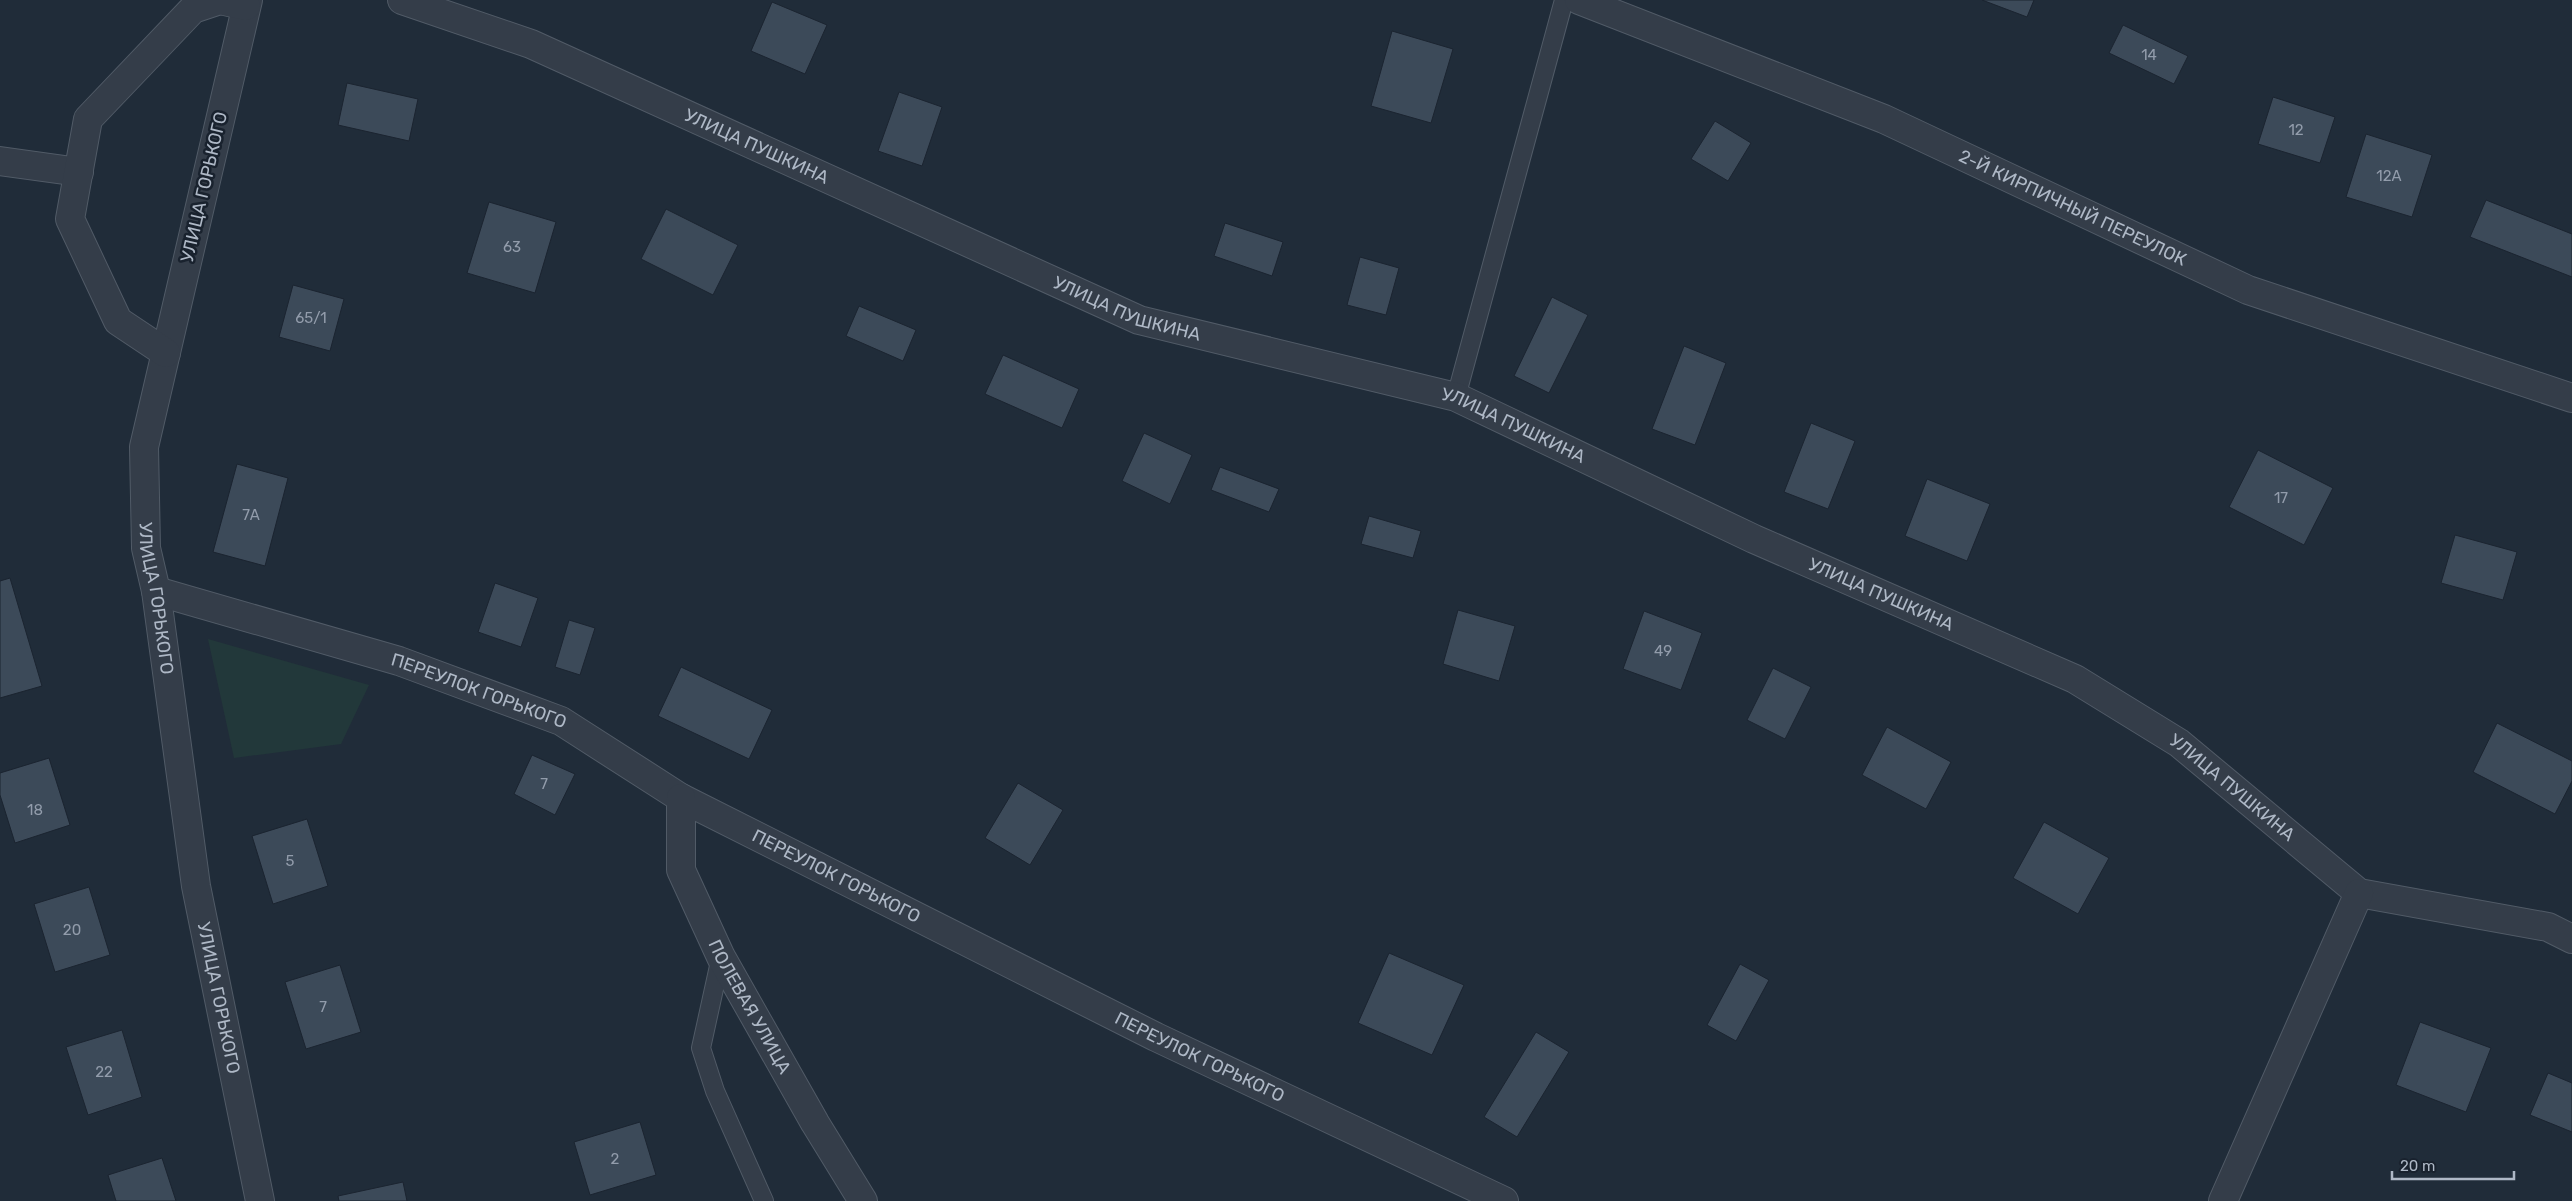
<svg xmlns="http://www.w3.org/2000/svg" width="2572" height="1201" viewBox="0 0 2572 1201" font-family="Rubik,sans-serif">
	<rect width="100%" height="100%" fill="#202c39"/>
	<path fill="#22383a" d="M208,639L369,685L341,744L234,758Z"/>
	<path fill="#3c4a59" stroke="#1b2430" d="M1982,0H2034L2027,17Z
		M772,2L827,25L805,74L751,51Z
		M2123,25L2188,56L2174,84L2109,53Z
		M1392,31L1453,49L1431,123L1371,106Z
		M347,83L418,99L409,141L338,125Z
		M899,92L942,107L922,166L878,151Z
		M2273,97L2335,117L2320,163L2258,144Z
		M1715,121L1751,143L1728,181L1691,159Z
		M2366,134L2432,155L2412,217L2346,197Z
		M2486,200L2572,234V277L2470,237Z
		M489,202L556,222L535,293L467,273Z
		M666,209L738,245L713,295L641,259Z
		M1225,223L1283,242L1272,276L1214,256Z
		M1360,257L1399,268L1386,315L1347,305Z
		M293,285L344,299L330,351L279,337Z
		M1552,297L1588,315L1549,393L1514,376Z
		M859,306L916,330L903,361L846,336Z
		M1684,346L1726,363L1695,445L1652,429Z
		M1003,355L1079,389L1062,428L985,394Z
		M1811,423L1855,441L1828,509L1784,492Z
		M1144,433L1192,455L1170,504L1122,481Z
		M2258,450L2333,488L2304,545L2229,507Z
		M237,464L288,478L265,566L213,552Z
		M1220,467L1279,489L1269,512L1211,490Z
		M1927,479L1990,504L1967,561L1905,536Z
		M1369,516L1421,531L1413,558L1361,544Z
		M2455,535L2517,552L2503,600L2441,583Z
		M10,578L42,686L0,698V581Z
		M495,583L538,598L521,647L478,632Z
		M1458,610L1515,626L1499,681L1443,664Z
		M1644,611L1702,633L1681,690L1623,669Z
		M569,620L595,628L580,675L555,667Z
		M681,667L772,710L749,759L658,716Z
		M1773,668L1811,687L1785,739L1747,720Z
		M2497,723L2572,761V781L2555,814L2473,772Z
		M1887,727L1951,762L1926,809L1862,775Z
		M532,755L575,774L555,815L514,794Z
		M49,758L70,825L15,843L0,795V773Z
		M1018,783L1063,810L1030,865L985,838Z
		M307,819L328,886L273,904L252,836Z
		M2044,822L2109,858L2078,914L2013,878Z
		M89,887L110,955L55,972L34,904Z
		M1389,953L1464,985L1432,1055L1358,1023Z
		M1740,964L1769,980L1736,1041L1707,1025Z
		M340,965L361,1032L306,1049L285,982Z
		M2420,1022L2491,1048L2466,1112L2396,1085Z
		M122,1030L142,1097L88,1115L66,1047Z
		M1536,1032L1569,1052L1517,1137L1484,1117Z
		M2548,1073L2572,1083V1132L2530,1115Z
		M640,1122L656,1175L590,1195L574,1142Z
		M162,1158L176,1201H116L108,1175Z
		M403,1182L407,1201H339L338,1196Z"/>
	<g fill="none" stroke-linecap="round" stroke-linejoin="round">
		<defs>
			<path id="lane" d="M1456,397L1564,0
				M721,957L701,1048L715,1091L764,1201"/>
			<g id="street">
				<path id="s1" d="M248,0L144,447L146,548L156,591L196,886L260,1201"/>
				<path id="s2" d="M402,0L531,44L1139,320L1456,397L1754,539L2075,679L2179,743L2359,893L2548,927L2572,939"/>
				<path id="s3" d="M1579,0L1884,119L2248,290L2572,398"/>
				<path d="M0,161L79,172"/>
				<path d="M166,353L118,321L70,219L88,119L193,9L220,0L246,6"/>
				<path id="s4" d="M156,591L399,661L561,721L681,798L1156,1037L1504,1201"/>
				<path id="s5" d="M681,798V870L721,957L815,1123L863,1201"/>
				<path d="M2223,1201L2359,893"/>
			</g>
		</defs>
		<use href="#lane" stroke="#515b67" stroke-width="20"/>
		<use href="#street" stroke="#515b67" stroke-width="30"/>
		<use href="#lane" stroke="#343d49" stroke-width="18"/>
		<use href="#street" stroke="#343d49" stroke-width="28"/>
	</g>
	<g text-anchor="middle" dominant-baseline="central" stroke-width="5" stroke-linejoin="round" paint-order="stroke">
		<g font-size="15" fill="#929cab">
			<text x="2149" y="55">14</text>
			<text x="2296" y="130">12</text>
			<text x="2389" y="176">12А</text>
			<text x="512" y="247">63</text>
			<text x="311" y="318">65/1</text>
			<text x="2281" y="498">17</text>
			<text x="251" y="515">7А</text>
			<text x="1663" y="651">49</text>
			<text x="544" y="784">7</text>
			<text x="35" y="810">18</text>
			<text x="290" y="861">5</text>
			<text x="72" y="930">20</text>
			<text x="323" y="1007">7</text>
			<text x="104" y="1072">22</text>
			<text x="615" y="1159">2</text>
		</g>
		<g font-size="18" fill="#aeb8c6" stroke="#19222e">
			<text stroke="none"><textPath href="#s2" startOffset="384">УЛИЦА ПУШКИНА</textPath></text>
			<text transform="translate(204 187) rotate(-77)">УЛИЦА ГОРЬКОГО</text>
			<text stroke="none"><textPath href="#s3" startOffset="536">2-Й КИРПИЧНЫЙ ПЕРЕУЛОК</textPath></text>
			<text stroke="none"><textPath href="#s2" startOffset="789">УЛИЦА ПУШКИНА</textPath></text>
			<text stroke="none"><textPath href="#s2" startOffset="1194">УЛИЦА ПУШКИНА</textPath></text>
			<text stroke="none"><textPath href="#s2" startOffset="1599">УЛИЦА ПУШКИНА</textPath></text>
			<text stroke="none"><textPath href="#s1" startOffset="611">УЛИЦА ГОРЬКОГО</textPath></text>
			<text stroke="none"><textPath href="#s4" startOffset="338">ПЕРЕУЛОК ГОРЬКОГО</textPath></text>
			<text stroke="none"><textPath href="#s2" startOffset="2002">УЛИЦА ПУШКИНА</textPath></text>
			<text stroke="none"><textPath href="#s4" startOffset="742">ПЕРЕУЛОК ГОРЬКОГО</textPath></text>
			<text stroke="none"><textPath href="#s1" startOffset="1016">УЛИЦА ГОРЬКОГО</textPath></text>
			<text stroke="none"><textPath href="#s5" startOffset="225">ПОЛЕВАЯ УЛИЦА</textPath></text>
			<text stroke="none"><textPath href="#s4" startOffset="1148">ПЕРЕУЛОК ГОРЬКОГО</textPath></text>
		</g>
	</g>
	<path d="M2392 1171v8h122v-8" fill="none" stroke="#aeb8c6" stroke-width="2.5"/>
	<text x="2400" y="1171" font-size="15" fill="#aeb8c6" stroke="#19222e" stroke-width="4" paint-order="stroke">20 m</text>
</svg>
